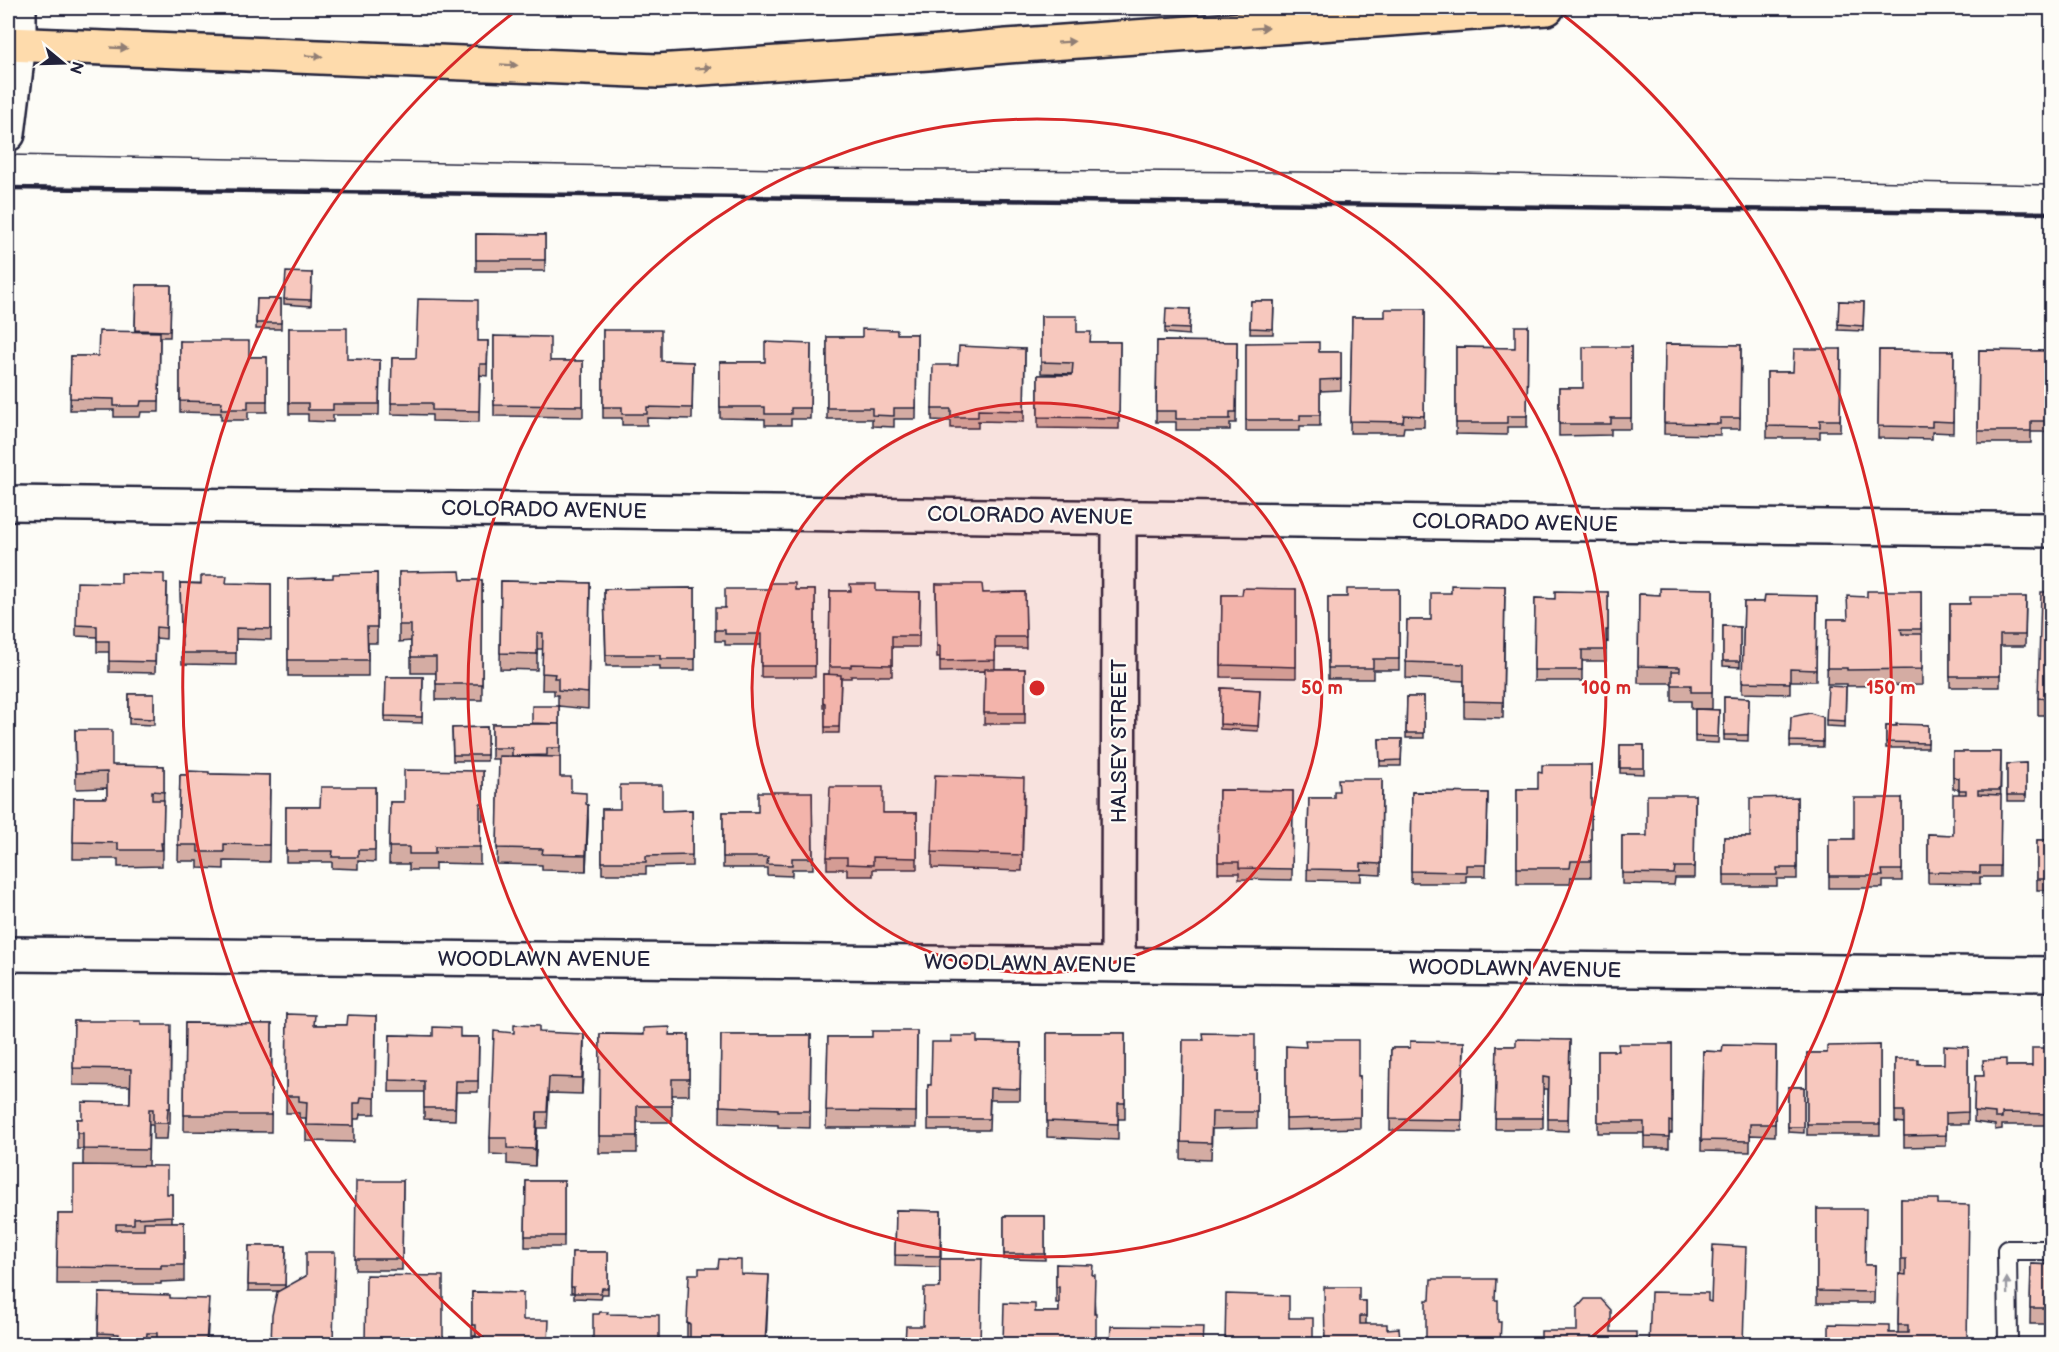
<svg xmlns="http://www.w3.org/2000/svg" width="2059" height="1352" viewBox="0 0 2059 1352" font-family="'Balsamiq Sans',sans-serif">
	<rect width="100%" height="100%" fill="#fdfcf7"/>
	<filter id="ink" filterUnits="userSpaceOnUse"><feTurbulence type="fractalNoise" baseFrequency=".0167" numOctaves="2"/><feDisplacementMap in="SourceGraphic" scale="12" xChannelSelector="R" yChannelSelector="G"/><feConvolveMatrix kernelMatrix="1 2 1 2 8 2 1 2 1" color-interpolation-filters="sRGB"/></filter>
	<g filter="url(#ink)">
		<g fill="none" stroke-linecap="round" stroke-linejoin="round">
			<defs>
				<path id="service" d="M2008,1344L2007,1250H2052"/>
				<path id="minor" d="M8,503L2052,530
					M8,954L2052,974
					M1118,965L1119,517"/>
				<path id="secondary" d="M8,134L19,43V8"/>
				<path id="motorway" d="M8,44L657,71L928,53L1007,46L1547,8"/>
			</defs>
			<use href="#service" stroke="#22223b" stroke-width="22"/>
			<use href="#minor" stroke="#22223b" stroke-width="38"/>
			<use href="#secondary" stroke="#22223b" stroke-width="38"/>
			<use href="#motorway" stroke="#22223b" stroke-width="38"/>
			<use href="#service" stroke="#fdfcf7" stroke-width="18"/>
			<use href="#minor" stroke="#fdfcf7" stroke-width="33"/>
			<use href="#secondary" stroke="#fdfcf7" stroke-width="33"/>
			<use href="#motorway" stroke="#fedbac" stroke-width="33"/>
			<path stroke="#22223b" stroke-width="1.5" d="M8,155L787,169L1460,173L2052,185"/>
			<path stroke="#22223b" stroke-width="4.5" d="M8,188L2052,213"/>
		</g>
		<path fill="#d4aca3" stroke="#22223b" stroke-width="1.5" d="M476,234L545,235V271H476Z
			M312,273L311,306L284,304V299Z
			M136,285H171L170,337H160L159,412H141L140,417H114V410H70L71,356H98L135,332Z
			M257,299H281V329H256Z
			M1251,301H1274L1273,334H1250Z
			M1839,301L1864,302L1863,331L1838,330Z
			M1190,309L1189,335L1165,333V328Z
			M1425,309L1424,427H1404L1403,433H1350L1352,317H1385Z
			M1041,316L1077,332L1090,342H1120L1119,429L1038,428V375H1072V374L1041,373Z
			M1528,326L1527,427H1507V435L1456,434V347L1515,348Z
			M289,328L347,359L380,360L379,415H333V422L308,421V414H289Z
			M603,330L661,361L693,362L692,419L647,418V425H622V418H603Z
			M897,334H917L916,419H894V427L872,426V419H827V337H862Z
			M494,336L550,361H583V417L494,416Z
			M180,341L249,357H267V412H248V420H221V413L180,412Z
			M478,341H488L487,376L480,375L479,422L432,421V415L391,414L392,358H416Z
			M1157,341L1237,342L1236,423H1230V430H1176V422H1156Z
			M1246,343L1319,352H1341V390L1320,391V426H1300V431H1246Z
			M811,344L810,419H791V425H765V419L720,418V362H765Z
			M1665,344L1741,345L1740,429H1720V435L1664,434Z
			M1631,347V429H1611V435L1559,436V388H1583Z
			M1025,349L1024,422L978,421V428H951V421L932,420V409L958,365Z
			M1841,349L1840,431H1820V438H1767V372H1793Z
			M1879,350L1954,351L1953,433L1932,432V439L1878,438Z
			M1979,350L2048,351L2047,432H2031V443H1978Z
			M399,572L461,580H482V700H436V673H411V641L399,642Z
			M377,573V643H368V676H288V579L333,578Z
			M501,581L590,583L588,709L559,706V724H560V777L571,792L586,804L588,821L586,871L542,870V865L497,864L499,759H492V724H532L558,706V695H554V690H542L543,649H537V670L500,669Z
			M164,583H167L166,639L156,638L155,673L109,672V652H97V637L76,636V625Z
			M180,583L271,584V640L236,639V665L182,664Z
			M936,584L983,593L1025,592L1026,648H995V669H1025V724H984L985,671L940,672V657H937Z
			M1505,586L1503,718L1464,717V681L1406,678L1407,620H1431L1451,593Z
			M695,588V670H660V666H606L604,589Z
			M1296,589V678L1221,677L1222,595H1242Z
			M1399,589V670H1373V679H1328V597H1347Z
			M1713,589L1712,709H1691V701H1672V683H1638L1639,594L1660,595Z
			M795,590H815V677H761V645H725V641H715V630L725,608Z
			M830,591L920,592L919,647H892V676H851V678H841L839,733H825V708H823V674H829Z
			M1921,591L1922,685L1847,686V684H1827L1828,619H1847L1867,597Z
			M1608,592V642L1606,641V661H1582V681H1534L1535,598L1555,599Z
			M2052,592V715H2038V698Z
			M1817,596L1816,681H1790V694L1742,693L1744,602H1764Z
			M2026,597L2025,646H2000V687H1950V604H1970Z
			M1723,626L1740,627V667L1723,666Z
			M386,677H423L422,723L385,722Z
			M1846,687L1845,727L1826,726V720Z
			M1221,688L1260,690L1258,731L1220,729Z
			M129,694H154V725L129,724Z
			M1407,697H1424V738H1406Z
			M1724,697L1749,698L1748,741L1724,740Z
			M1695,709L1719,710L1718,743L1695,742Z
			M1791,717H1823V747H1790Z
			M1928,725V748H1886V726Z
			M487,727V761H453L452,728Z
			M75,730L112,765L164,766L163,859H162V866L118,867V859H73L74,798H107V788L76,789Z
			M1379,739H1402L1401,766H1380Z
			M1620,745H1644V774L1620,773Z
			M1953,752H2001L2000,877H1980V884L1928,883V834L1953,835L1959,794V789H1953Z
			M2026,763V801H2007V764Z
			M1591,765V877H1571L1570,884H1517V789H1538L1542,773Z
			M483,771V820H480V864L435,863V870H409V864H389L390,802H404Z
			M209,774L270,775L269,862L224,861V869L198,868V861H178L180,775Z
			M1382,779L1381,875L1361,874V881L1307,880L1309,798H1334L1339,791Z
			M375,787V862L358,861V869L332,868V862H286V807H320Z
			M1219,790L1293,791L1292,880L1239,879V873H1218Z
			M812,792L813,869H792V876L767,875V868H723V812H758Z
			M1412,792L1488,793L1486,876H1466V883H1411Z
			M1024,794L1022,871L932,868V852Z
			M1695,795L1694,878H1675L1674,885L1622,884V836H1647Z
			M1797,797V879H1777V886H1724V837H1750Z
			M1902,798V881H1883V888H1829V839H1854Z
			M602,809L662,811L692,810V866L646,867V874H602Z
			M883,813H917V869H873V876H847V869H827V857Z
			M2037,840H2052V890H2037Z
			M287,1014L315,1025H347L376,1016L375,1114H361L360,1119H354V1142L306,1141V1118H299V1113H286Z
			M74,1021L141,1025L171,1042L170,1124H168L167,1139H153V1125H149L148,1166L167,1194H172V1222H184V1281L161,1282V1284H57L58,1214H74L83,1165V1149H77V1119H82L130,1103V1086L73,1085Z
			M185,1023L272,1024L271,1132L184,1131Z
			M917,1031L916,1128H826L828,1037H872Z
			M539,1032L584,1050L582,1094L549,1093L547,1128H537L535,1166L507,1164V1155L490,1154V1138L514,1033Z
			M1047,1033H1125V1119H1118V1140L1047,1137Z
			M600,1034L689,1035V1095H672V1122H637V1153H599Z
			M390,1035L479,1037L478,1092H456L455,1120L424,1119V1092H389Z
			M721,1035H811L810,1128L778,1127V1125L720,1123Z
			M1183,1040L1255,1071H1257V1128L1212,1129L1211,1160L1181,1159Z
			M1570,1040L1568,1131L1548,1130V1089H1543V1129H1495L1497,1046H1516Z
			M977,1042L1021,1043L1020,1100H990L989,1130H928V1085H931Z
			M1464,1042L1462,1131L1390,1130L1391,1048H1410Z
			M1672,1044V1133H1669V1148H1644V1133H1598V1051H1618Z
			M1880,1045V1135H1807V1053H1827Z
			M1286,1046L1358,1076H1360V1128L1286,1130Z
			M1776,1046L1775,1136L1750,1135V1152L1701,1151L1703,1051L1722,1052Z
			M1968,1047V1124H1946V1146L1904,1147V1123L1895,1122V1059L1918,1064H1944Z
			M2052,1048V1125H2002V1129L1995,1130V1125L1974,1122L1975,1076H1983L2006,1066H2032Z
			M1788,1087H1804V1133L1788,1132Z
			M403,1181L402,1270H355V1259Z
			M526,1181H564V1247H525Z
			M1901,1199L1938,1204L1967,1344L1889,1333H1898L1899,1274L1901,1275Z
			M1817,1209L1865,1265H1875L1874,1303H1817Z
			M896,1210L941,1211V1259H982L923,1326L940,1288V1267L895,1266Z
			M1004,1216H1045V1260L1004,1259Z
			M249,1246H286L285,1287L334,1344L278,1291H248Z
			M572,1252H608V1294H602L601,1299L574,1298V1293H571Z
			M1056,1264L1093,1275L1095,1314L1035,1312H1059V1303H1056Z
			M2031,1264L2052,1265L2048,1324H2030Z
			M699,1274H741L769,1291L690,1340H687V1323Z
			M472,1292L523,1293L476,1336H472Z
			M99,1293L170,1298L209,1310L207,1344H98Z
			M1359,1301H1366V1324L1387,1329L1400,1339L1325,1344Z"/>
		<path fill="#ad8c85" stroke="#22223b" stroke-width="1.5" d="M588,805V821L586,871V855Z
			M584,1034V1050L582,1094V1078Z
			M537,1112V1128L535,1166V1149Z
			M769,1275L766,1344H765Z"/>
		<path fill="#f7c8be" stroke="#22223b" stroke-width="1.5" d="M476,234L545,235V260H476Z
			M286,272L312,273L311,300L284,299Z
			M136,285H171L170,331L135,330Z
			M257,299H281V323H256Z
			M418,299L478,300V341H488L487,364H480L479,411L432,410V403H391L392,358H416Z
			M1251,301H1274L1273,329L1250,328Z
			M1839,301L1864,302L1863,326L1838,324Z
			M1166,308L1190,309L1189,329L1165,328Z
			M1385,309H1425L1424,416L1404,415L1403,422L1350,421L1352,317H1385Z
			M1041,316H1077V332H1091L1090,342H1120L1119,418L1038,417V375H1072L1073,363L1041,362Z
			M1515,326H1528L1527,416H1507V423H1456V347L1515,348Z
			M289,328H347V359L380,360L379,404H333V410H308V403H289Z
			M862,329L897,330V334H917L916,408H894V416L872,415V408H827V337H862Z
			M603,330H661V361L693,362L692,408L647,407V414H622V407H603Z
			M99,331L160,332L159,401H141L140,406H114V399L70,398L71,356H98Z
			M494,336L550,337V361H583V406L494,405Z
			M180,341H249V357H267V401H248V409H221L222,402L180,401Z
			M1157,341L1237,342L1236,412H1230V419H1176V411H1156Z
			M765,342L811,344L810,408H791V414H765V407H720V362H765Z
			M1319,342V352H1341V379L1320,380V415H1300V420H1246V343Z
			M1665,344L1741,345L1740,418H1720V424L1664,423Z
			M959,346L1025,349L1024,411L978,410V417H951V409H932L933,365H958Z
			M1583,347H1631V418H1611V424H1559V388H1583Z
			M1794,349H1841L1840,420H1820V427L1767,426V372H1793Z
			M1879,350L1954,351L1953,422L1932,421V427L1878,426Z
			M1979,350L2048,351L2047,421H2031V431H1978Z
			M460,571L461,580H482V684H436V657H411V625H399V572Z
			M121,573L164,574V583H167L166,628L156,627L155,662L109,661V641H97V626L76,625L77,582L121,583Z
			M377,573V627H367L368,660H288V579L333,578V574Z
			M201,576H227L226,583L271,584V629L236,628V653H182L180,583L201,584Z
			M501,581L590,583L588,693L558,690V678H554L555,674L542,673L543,633H537V654L500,653Z
			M770,583H795V590H815V666H761V634H725V630H715V608H725V589H770Z
			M850,584H876V591L920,592L919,636H892V665L851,664V667H829L830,591H851Z
			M936,584H982L983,593L1025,592L1026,637H995V660L940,661V646H937Z
			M1451,585L1505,586L1503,702L1464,701V664L1406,662L1407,620H1431V593H1451Z
			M695,588V659H660V655H606L604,589Z
			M1243,588L1296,589V667L1221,665L1222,595H1242Z
			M1660,588L1713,589L1712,692H1691V685H1672V671H1680V667L1638,666L1639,594L1660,595Z
			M1347,589H1399V659H1373V668H1328V597H1347Z
			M1555,591L1608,592V630H1606V650H1582V670H1534L1535,598L1555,599Z
			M1867,591H1921V629H1901L1902,634H1922V669L1847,670V668H1827L1828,619H1848L1847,596L1867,597Z
			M2041,592H2052V699L2038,698Z
			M1765,595L1817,596L1816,670L1790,669V683L1742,682L1744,602H1764Z
			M1970,597H2026L2025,635H2000V676H1950V604H1970Z
			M1723,626L1740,627V661H1723Z
			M985,669H1025V713H984Z
			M823,674L841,675L839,727H825V703L823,702Z
			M386,677H423L422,717L385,716Z
			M1828,686L1846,687L1845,721L1826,720Z
			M1221,688L1260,690L1258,726L1220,724Z
			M129,694H154V719L129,718Z
			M1407,697H1424V733H1406Z
			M1724,697L1749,698L1748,735H1724Z
			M532,706H559V724L532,723Z
			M1695,709L1719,710L1718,737L1695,736Z
			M1810,713L1823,717V742L1790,741L1791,717Z
			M492,724H560V748H547V755L512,756V748H492Z
			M1896,724L1928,725V743L1886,742V726H1897Z
			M487,727V755H453L452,728Z
			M75,730H112V765L164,766V792L152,791V800H164L163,843H161L162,850H118V843L73,842L74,798H107V772L76,773Z
			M1379,739H1402L1401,760L1380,761Z
			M1620,745H1644V768H1620Z
			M1953,752H2001L2000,790H1978V794L2001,795L2000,866H1980V873L1928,872V834L1953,835V794H1966V790H1959V778L1953,777Z
			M499,756L560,757V777H571V792L586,793V804L588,805L586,855L542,854L543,849L497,848Z
			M2026,763V795H2007V764Z
			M1542,765H1591V861H1571L1570,868H1517V789H1538V772L1542,773Z
			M404,770L483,771V804H480V847H435V854H409V847H389L390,802H404Z
			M189,771L209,772V774L270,775L269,845L224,844V852H198V845H178L180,775H188Z
			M935,775L1024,778L1022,855L932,852Z
			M1338,779H1382L1381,864L1361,863V870L1307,869L1309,798H1334V791H1339Z
			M620,785H662V811L692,810V855L646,856V862H602V809H620Z
			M321,787H375V850H358V857H332L333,851H286V807H320Z
			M830,787H883V813H917V858L873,857V865L847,864V857H827Z
			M1219,790L1293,791L1292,869L1239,868V862H1218Z
			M758,792H812L813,858H792V865L767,864L768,857H723V812H758Z
			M1412,792L1488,793L1486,865H1466V872L1411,871Z
			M1647,795H1695L1694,867H1675L1674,874L1622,873V836H1647Z
			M1797,797V868H1777V875H1724V837H1750V798Z
			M1854,798H1902V870H1882L1883,876H1829V839H1854Z
			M2037,840H2052V879H2037Z
			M287,1014L315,1015L314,1025H347L348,1015L376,1016L375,1098L361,1097L360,1103H354V1126L306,1125L307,1102L299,1101V1096H286Z
			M74,1021H141V1025H171L170,1108H168L167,1123H153V1109H149L148,1150L83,1149V1133H77V1119H82V1102L130,1103L131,1069L73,1068Z
			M185,1023L272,1024L271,1115H184Z
			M514,1025L539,1026V1032L584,1034L582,1078L549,1077L547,1112H537L535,1149L507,1148V1138H490L494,1031L514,1033Z
			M433,1027L460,1028V1037H479L478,1081H456L455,1108H424V1081L389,1080L390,1035L433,1036Z
			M670,1027L669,1035H689V1079H672V1106H637V1136H599L600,1034L644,1035V1028Z
			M872,1031H917L916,1112L826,1111L828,1037H872Z
			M1047,1033H1125V1103H1118V1124L1047,1121Z
			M1202,1033L1255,1034V1071H1257V1112H1212L1211,1143L1181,1142L1183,1040H1203Z
			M721,1035H811L810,1111H778V1109L720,1106Z
			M951,1036H977V1042L1021,1043L1020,1089L990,1088L989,1119H928V1085H931L932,1042H952Z
			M1516,1039L1570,1040L1568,1119H1548L1549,1078L1543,1077V1118H1495L1497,1046H1516Z
			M1305,1040H1358V1076H1360V1117L1286,1119V1046L1306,1047Z
			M1410,1041L1464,1042L1462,1120L1390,1119L1391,1048H1410Z
			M1618,1044H1672V1122L1669,1121V1137L1644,1136V1122H1598V1051H1619Z
			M1723,1045L1776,1046L1775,1124H1750V1141L1701,1140L1703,1051L1722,1052Z
			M1880,1045V1124H1807V1053H1827V1046Z
			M1944,1046L1968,1047V1112L1946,1113V1135L1904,1136V1111H1895V1059H1918V1064H1944Z
			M2032,1048H2052V1114L2002,1113V1118H1995V1113L1974,1111L1975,1076H1984L1983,1060L2006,1059V1066H2032Z
			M1788,1087H1804V1127H1788Z
			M74,1165L167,1166V1194H172V1216L134,1218V1224H116V1230H144V1222H184V1265H161V1268L57,1267L58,1214H74Z
			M356,1181H403L402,1259H355Z
			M526,1181H564V1236H525Z
			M1901,1199H1938V1204L1969,1205L1967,1344H1829V1324L1889,1325V1333H1908V1325H1898L1899,1274L1906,1275V1259H1901Z
			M1817,1209H1866L1865,1265H1875L1874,1292L1817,1291Z
			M896,1210L941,1211L940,1256L895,1255Z
			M1004,1216H1045V1254H1004Z
			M1713,1245L1746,1247L1743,1344H1649L1651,1292L1708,1293V1301L1711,1302Z
			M249,1246H286L285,1285H248Z
			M306,1252H335L333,1344H271L272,1315L277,1292L306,1276Z
			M572,1252H608V1288H602L601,1293H574V1287H571Z
			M719,1259L741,1260V1274L769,1275L765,1344H690V1324L687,1323L689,1274H699V1268H718Z
			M940,1259H982L980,1344H905L906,1326H923L924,1288H940Z
			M1056,1264L1093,1265L1092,1275H1095L1094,1314H1096V1344H1003L1004,1303L1035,1304V1312H1059V1287H1056Z
			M2031,1264L2052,1265V1344H2047L2048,1308H2030Z
			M366,1275L443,1276V1344H365Z
			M1431,1279H1496L1495,1300H1498V1322H1501L1500,1344H1426V1300H1430Z
			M1324,1287H1359V1301H1366V1316H1360V1324H1387V1329L1399,1328L1400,1339L1410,1338V1344H1325Z
			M472,1292L523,1293V1320H549L548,1344H476V1325H472Z
			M99,1293L170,1295V1298L209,1299L206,1344H157V1333H147L146,1344H118L119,1334L98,1333Z
			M1226,1294L1289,1296V1318H1313V1344H1225Z
			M1585,1299H1601L1611,1310V1332H1636V1344H1541V1331H1577V1308Z
			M600,1312H608L607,1314L659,1315V1344H593V1314H599Z
			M1111,1326L1204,1327L1203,1344H1110Z"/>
		<defs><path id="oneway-solid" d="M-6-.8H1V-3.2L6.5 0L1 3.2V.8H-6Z" transform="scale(1.5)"/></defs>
		<g fill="#907e74">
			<use href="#oneway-solid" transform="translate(1260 28) rotate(-4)"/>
			<use href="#oneway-solid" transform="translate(1066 42) rotate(-4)"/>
			<use href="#oneway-solid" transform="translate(119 48) rotate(3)"/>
			<use href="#oneway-solid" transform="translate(314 56) rotate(3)"/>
			<use href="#oneway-solid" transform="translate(509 65) rotate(3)"/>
			<use href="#oneway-solid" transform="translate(703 68) rotate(-4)"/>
		</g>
		<use fill="#9a9aa2" href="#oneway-solid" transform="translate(2007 1286) rotate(-91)"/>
	</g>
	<circle cx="1037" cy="688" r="285" fill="#d62828" fill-opacity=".12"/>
	<g fill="none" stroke="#d62828" stroke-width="3">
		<circle cx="1037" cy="688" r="285"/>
		<circle cx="1037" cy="688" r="569"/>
		<path d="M488 1342A854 854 0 0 1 517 10M1557 10A854 854 0 0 1 1586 1342"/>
	</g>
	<g text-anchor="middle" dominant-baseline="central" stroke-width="4.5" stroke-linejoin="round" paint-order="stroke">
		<g font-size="21" fill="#22223b" stroke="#fdfcf7">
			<text transform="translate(544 510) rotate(1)">COLORADO AVENUE</text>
			<text transform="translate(1030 516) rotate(1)">COLORADO AVENUE</text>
			<text transform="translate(1515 523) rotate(1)">COLORADO AVENUE</text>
			<text transform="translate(1119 741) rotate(-90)">HALSEY STREET</text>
			<text x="544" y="959">WOODLAWN AVENUE</text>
			<text transform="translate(1030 964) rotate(1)">WOODLAWN AVENUE</text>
			<text transform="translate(1515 969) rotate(1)">WOODLAWN AVENUE</text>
		</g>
	</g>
	<circle cx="1037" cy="688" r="9" fill="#d62828" stroke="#fdfcf7" stroke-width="3"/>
	<g font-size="18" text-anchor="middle" font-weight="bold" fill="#d62828" stroke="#fdfcf7" stroke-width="4.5" stroke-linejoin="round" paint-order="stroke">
		<text x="1322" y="694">50 m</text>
		<text x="1606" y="694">100 m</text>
		<text x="1891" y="694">150 m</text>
	</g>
	<rect width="2059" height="1352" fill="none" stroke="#fdfcf7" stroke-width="30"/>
	<rect x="15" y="15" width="2029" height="1322" fill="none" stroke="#22223b" stroke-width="2" filter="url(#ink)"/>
	<g transform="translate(63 63) rotate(109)" stroke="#fdfcf7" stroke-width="4.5" paint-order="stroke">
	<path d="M0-4.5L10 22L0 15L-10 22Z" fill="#22223b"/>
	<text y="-9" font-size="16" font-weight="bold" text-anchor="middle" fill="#22223b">N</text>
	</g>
</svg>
